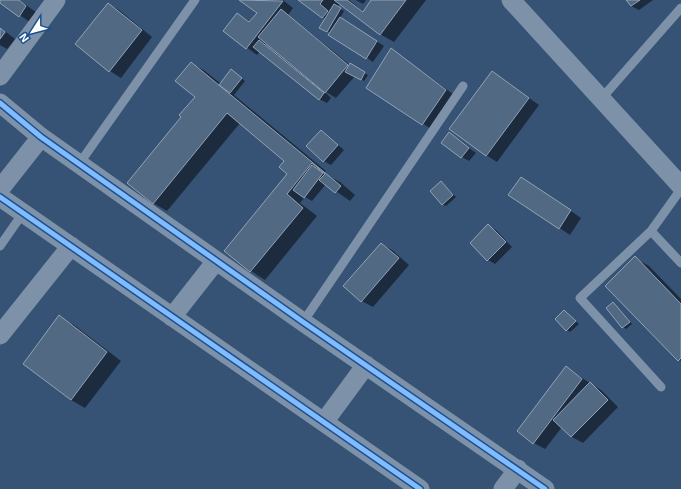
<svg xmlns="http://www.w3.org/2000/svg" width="681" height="489" viewBox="0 0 681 489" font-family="'Exo 2',sans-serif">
	<rect width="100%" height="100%" fill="#365274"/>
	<path fill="#0007" fill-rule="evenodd" d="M0,0H19L37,13L30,22L0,2Z
		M241,0H283L293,8L288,15L350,65L368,75L364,81L355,76L336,98L323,90L331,98L327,103L319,99L260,51L257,55L224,31L237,14L251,22L258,13ZM267,43L286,59L285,60L265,45Z
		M300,0H349L364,12L373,0H426L394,42L380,34L340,4L338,7L344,11L340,18L384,46L373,62L321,27L326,19Z
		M356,0H366L363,4Z
		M628,0H653L639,10L631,6Z
		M108,4L119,10L152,37L121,78L110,71L76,44Z
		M6,32L15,39L7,49L0,45V40Z
		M391,49L457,97L434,131L368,87Z
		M191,63L205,71L221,84L234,72L245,81L234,95L326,171L324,173L326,175L340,182L355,195L350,201L326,184L312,201L305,197L300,203L317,216L265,280L251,271L225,250L288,174L286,160L240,123L167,211L153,203L183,117L196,97Z
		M492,72L539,105L497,162L486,155Z
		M321,131L344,150L331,165L324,161Z
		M449,134L476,153L469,161L462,157Z
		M441,182L456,197L446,206L442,204Z
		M532,184L581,218L570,235L510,195Z
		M488,226L496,230L512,247L495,264L488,260Z
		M381,244L392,250L409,265L373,307L362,301Z
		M635,258L649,266L681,299V361L679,360Z
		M613,303L632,324L626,329L623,327Z
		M564,311L579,324L570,332L567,330Z
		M60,317L74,325L121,361L85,408L71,400L24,364Z
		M566,368L601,390L618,407L583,443L572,437L562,427L545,449L534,443Z"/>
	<path fill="#526984" stroke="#92a2b6" d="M0,0H19L26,6L19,17L0,3Z
		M239,0L283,1L246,49L223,31L237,13L249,22L257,13Z
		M298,0H323L320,4L328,11L322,18Z
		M334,0H347L363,12L371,0H406L380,35Z
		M626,0H640L631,6Z
		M108,3L142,30L109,72L75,44Z
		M334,4L341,8L327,32L319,28Z
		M281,9L348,65L325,93L258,37Z
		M340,17L377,41L366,59L328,35Z
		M0,28L5,32L0,39Z
		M259,40L324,93L319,100L253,47Z
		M391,48L446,90L422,125L366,88Z
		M191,62L341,186L335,193L319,180L325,174L312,163L287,194L303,208L250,272L224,251L287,174L279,167L284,161L227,113L153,204L127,183L181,117L179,115L195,97L175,81Z
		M350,63L365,72L361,80L345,72Z
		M231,69L242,78L230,93L219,85Z
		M492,71L529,98L486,156L449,129Z
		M321,130L338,145L323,162L306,146Z
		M449,132L469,148L461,158L441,143Z
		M312,165L323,173L304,198L293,190Z
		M521,177L571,210L559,229L508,195Z
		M441,181L453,195L442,205L430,191Z
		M488,224L506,242L487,261L470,243Z
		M381,243L399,258L361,302L343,286Z
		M635,256L681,304V358L678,361L605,286Z
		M613,302L630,322L622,328L606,308Z
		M564,310L576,321L566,331L555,319Z
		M59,315L107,352L71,400L23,364Z
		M566,366L582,379L533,444L517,431Z
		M590,382L608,400L571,437L553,420Z"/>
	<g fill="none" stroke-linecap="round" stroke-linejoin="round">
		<path stroke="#7d92a8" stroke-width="9" d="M601,99L681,8
			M79,164L195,0
			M651,231L681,263
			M0,246L23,213
			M303,322L463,86
			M661,387L580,298L651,231L681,189"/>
		<path stroke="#7d92a8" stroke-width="19" d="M511,0L681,186
			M0,76L56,0
			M0,103L41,137L303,322L545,489
			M0,189L41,137
			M0,197L420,489
			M172,317L216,261
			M0,335L71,246
			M324,422L366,365
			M503,489L518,469"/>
		<defs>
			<path id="cycleway" d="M0,103L41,137L303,322L545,489
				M0,197L420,489"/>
		</defs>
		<use href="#cycleway" stroke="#1b4f8f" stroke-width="8"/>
		<use href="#cycleway" stroke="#80bcff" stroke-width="5"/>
	</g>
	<g transform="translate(32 32) rotate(234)" stroke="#1b4f8f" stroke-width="3" paint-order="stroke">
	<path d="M0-3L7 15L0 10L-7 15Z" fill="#ffffff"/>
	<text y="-6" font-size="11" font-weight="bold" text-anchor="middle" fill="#ffffff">N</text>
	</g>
</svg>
